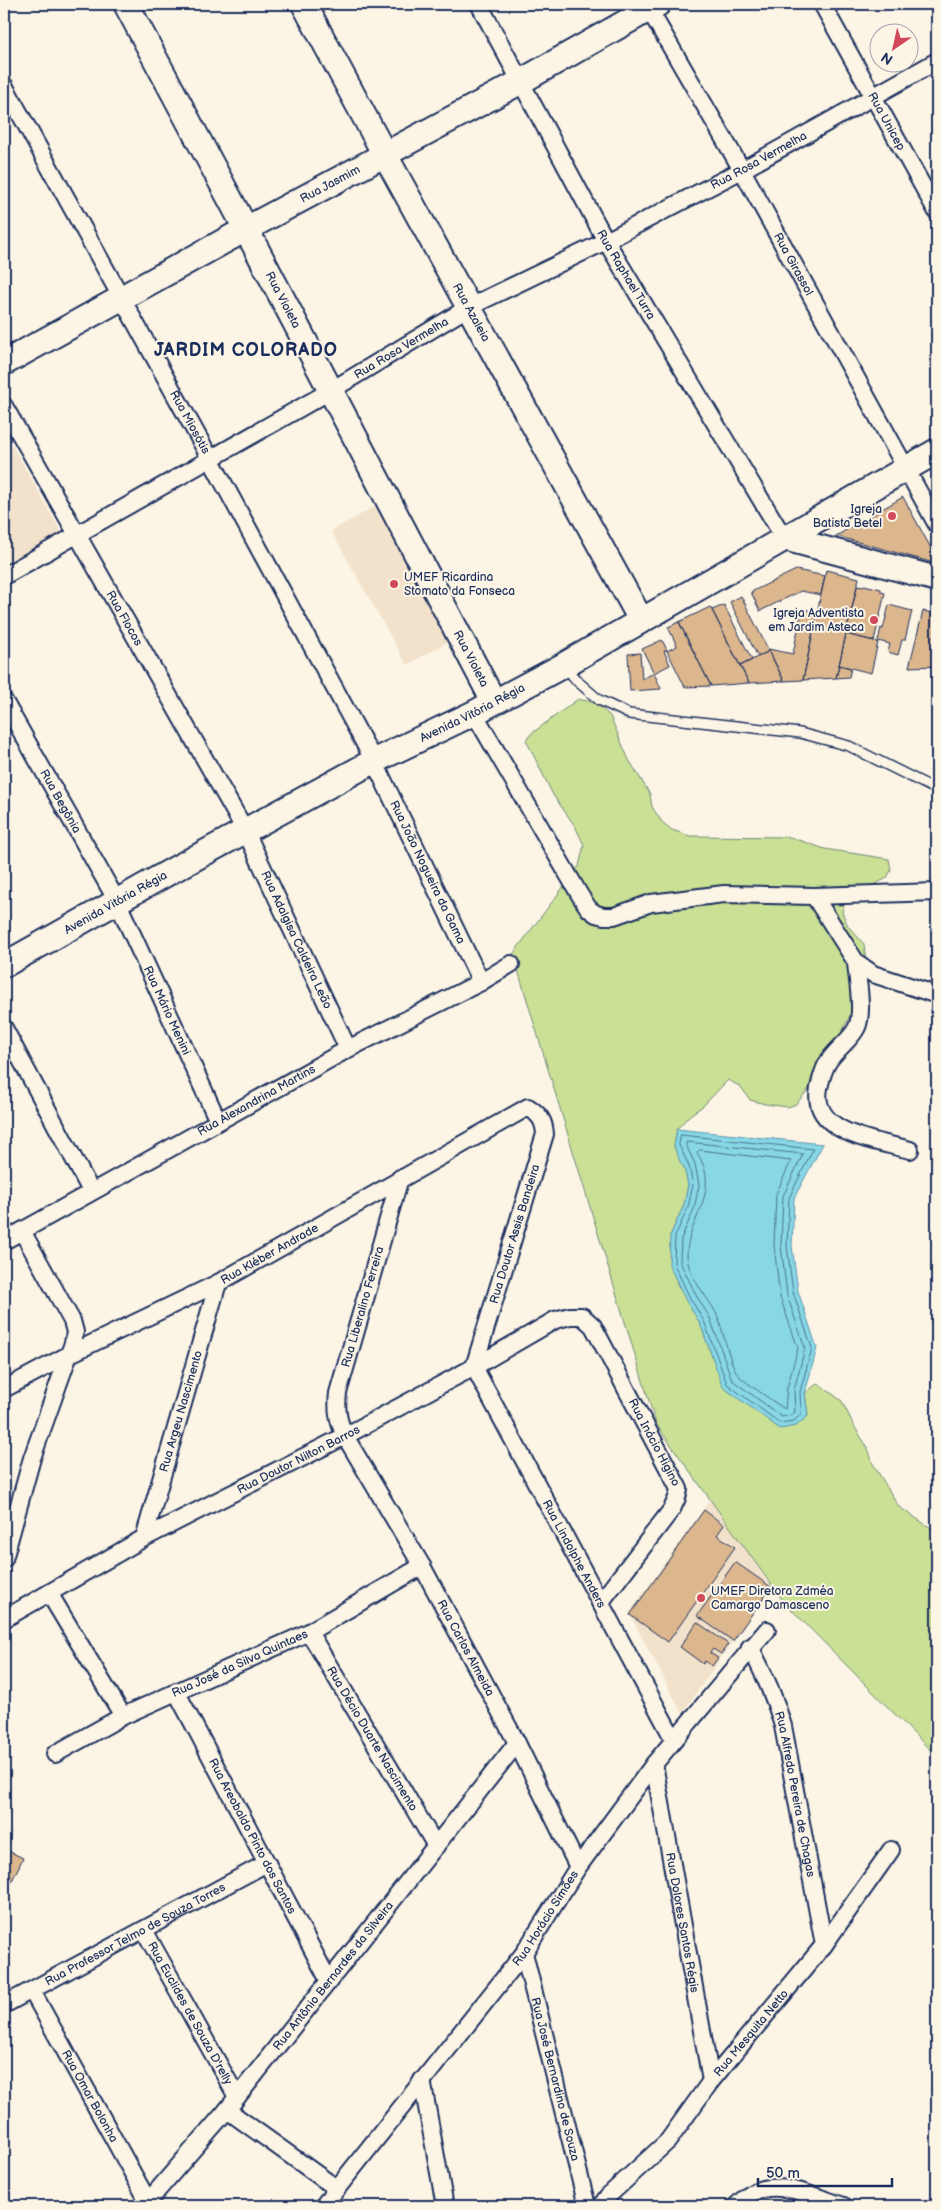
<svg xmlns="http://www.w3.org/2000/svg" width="941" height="2210" viewBox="0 0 941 2210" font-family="'Balsamiq Sans',sans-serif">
	<rect width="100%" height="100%" fill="#fcf5e5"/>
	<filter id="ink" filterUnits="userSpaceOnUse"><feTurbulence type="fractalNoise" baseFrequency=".02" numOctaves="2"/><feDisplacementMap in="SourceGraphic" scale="10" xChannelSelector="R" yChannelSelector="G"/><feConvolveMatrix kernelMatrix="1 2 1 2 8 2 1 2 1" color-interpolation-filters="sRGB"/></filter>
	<g filter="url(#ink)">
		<path fill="#f2e2cb" d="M4,431L62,533L4,566Z
			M381,503L457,637L407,665L331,531Z
			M712,1497L771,1587L683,1712L681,1711L629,1613Z"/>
		<path fill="#cae095" stroke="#72887a" d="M578,699L596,703L610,716L629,760L650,794L652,807L662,822L672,830L690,836L790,837L825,849L889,859L891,870L887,878L846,899L842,912L848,926L864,944L868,979L839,1038L808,1090L796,1104L788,1107L765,1104L750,1100L741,1087L728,1080L703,1106L690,1115L677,1129L674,1146L684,1167L688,1185L684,1205L670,1236L677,1284L700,1323L723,1387L748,1405L808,1416L805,1393L818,1383L842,1401L854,1426L868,1448L873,1464L899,1507L937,1532V1757L783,1601L656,1424L513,954L579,866L584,845L575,826L553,795L526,740L531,734Z"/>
		<path fill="#88d7e5" stroke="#5c94af" d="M677,1129L823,1144L794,1198L792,1246L798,1291L817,1348L805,1393L808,1416L796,1426L780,1429L723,1387L700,1323L686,1301L669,1265L670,1236L684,1205L688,1185L684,1167L681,1164L674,1146Z"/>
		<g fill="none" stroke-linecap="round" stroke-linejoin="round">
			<path stroke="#477294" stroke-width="1" d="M681,1135L813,1149L789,1198L787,1246L793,1292L812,1348L800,1392L801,1414L794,1421L780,1423L727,1384L704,1321L690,1298L674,1264L675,1237L688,1207L693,1185L689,1166L679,1145Z
				M687,1142L803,1154L783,1196L781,1245L787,1295L805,1348L794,1390L795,1412L791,1415L782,1417L732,1380L710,1318L696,1295L680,1262L681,1239L694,1209L699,1185L695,1164L686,1145Z
				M700,1150L791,1161L776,1194L774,1245L780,1297L798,1348L787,1388L785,1409C779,1406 744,1381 739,1376C730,1366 723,1329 717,1315C708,1296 687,1277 687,1254C687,1220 723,1191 697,1153Z"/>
		</g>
		<path fill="#dcb68d" stroke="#1b2f5e" d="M903,497L937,559L934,563L836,536Z
			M796,570L825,576L821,595L801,591L760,611L751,592Z
			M826,570L859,578L836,678L803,680Z
			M864,585L881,589V592L885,593L874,641L846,634L857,586L863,587Z
			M741,596L769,651L758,657L730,602Z
			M724,605L752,660L740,666L712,610Z
			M889,605L912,611L905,640H902L898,655L888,652L890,644L878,641L881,628L883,629Z
			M710,607L712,610L749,683L711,686L679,622Z
			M802,609L817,612L803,680L784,681L768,649L793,654Z
			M923,611L937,614V666L909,667Z
			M679,622L688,641L711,686L685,687L667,651L677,646L668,627Z
			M846,634L878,642L871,673L839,665Z
			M662,640L667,650L664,651L670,665L654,673L642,649Z
			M769,651L784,681L749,683L740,666Z
			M640,653L642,679L654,673L661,689L630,691L628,654Z
			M839,665L851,668L849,677L836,678Z
			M704,1510L724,1525L717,1535L735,1547L668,1642L630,1615Z
			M735,1562L771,1587L733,1641L697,1616Z
			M697,1622L728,1644L721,1654L713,1649L710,1653L718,1658L712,1666L705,1661L703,1664L680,1647Z
			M4,1849L23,1858L7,1891L4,1890Z"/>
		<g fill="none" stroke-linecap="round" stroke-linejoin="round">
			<defs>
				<path id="lane" d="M564,665L576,680L599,700L629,714L800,733L849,746L937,790"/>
				<g id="street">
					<path id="s1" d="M479,4L606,241L784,538"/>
					<path id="s2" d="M646,4L742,170L937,525"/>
					<path id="s3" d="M822,4L937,212"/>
					<path id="s4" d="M4,85L211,460L374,761L481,982"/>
					<path id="s5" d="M4,406L245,830L348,1049"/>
					<path id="s6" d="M4,576L330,391L469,307L606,241L742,170L937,61"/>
					<path id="s7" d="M4,701L117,901L218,1121"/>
					<path d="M474,713L581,897L589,909L596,914L604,916H614L651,903L724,894L814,896L937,892"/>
					<path d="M814,896L856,962L873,974L937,995"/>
					<path d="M856,962C857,979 864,1011 857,1027C851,1040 836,1049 828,1062C823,1070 821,1079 819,1088C810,1134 878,1141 910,1150"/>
					<path d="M4,1028L91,1191"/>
					<path id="s8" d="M400,1178L338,1393C336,1410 338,1421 345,1436L422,1566L517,1743L578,1867"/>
					<path id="s9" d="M4,1241L348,1049L481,982L511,964"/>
					<path id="s10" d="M474,1367L674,1740"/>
					<path id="s11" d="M4,1389L68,1355L218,1283L528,1107C539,1114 544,1120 545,1134L474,1367"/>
					<path id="s12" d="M144,1538L218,1283"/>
					<path d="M4,1559L32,1458L73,1343L75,1332L72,1321L22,1231"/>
					<path d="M49,1593L123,1716"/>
					<path id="s13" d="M4,1619L144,1538L345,1436L474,1367L555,1320L570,1316H582L593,1326L679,1489L677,1498L672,1509L600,1603"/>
					<path id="s14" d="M309,1632L436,1846"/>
					<path id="s15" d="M750,1647C764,1673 775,1698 783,1726L824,1945"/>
					<path id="s16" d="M176,1691L329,1981"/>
					<path id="s17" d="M55,1754L123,1716L309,1632L422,1566"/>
					<path id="s18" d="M654,1764L711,2081"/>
					<path id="s19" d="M144,1930L237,2097"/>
					<path id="s20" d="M524,1953L587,2206"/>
					<path id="s21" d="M32,1991L148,2201"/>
					<path id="s22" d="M4,2005L267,1863"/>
					<path d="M422,2080L445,2206"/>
					<path d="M227,2110L336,2188"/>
					<path id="s23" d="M144,2206L227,2110L517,1743"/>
					<path id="s24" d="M323,2206L524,1953L578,1867L654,1764L767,1630"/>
					<path id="s25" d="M601,2206L608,2196L668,2141L711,2081L824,1945L891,1850"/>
					<path d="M736,2206C743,2199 752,2191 762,2189C788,2183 820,2199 844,2206"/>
				</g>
				<g id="secondary">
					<path id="s26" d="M126,4L246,229L494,702"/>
					<path id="s27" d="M304,4L385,155L641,620"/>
					<path id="s28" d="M4,363L246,229L520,82L658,4"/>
					<path d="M784,538L937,579"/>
					<path id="s29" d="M4,965L173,870L374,761L474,713L564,665L937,451"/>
				</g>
			</defs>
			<use href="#lane" stroke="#1b2f5e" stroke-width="12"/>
			<use href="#street" stroke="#1b2f5e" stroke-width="20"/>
			<use href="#secondary" stroke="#1b2f5e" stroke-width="28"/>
			<use href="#lane" stroke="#fcf5e5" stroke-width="9"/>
			<use href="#street" stroke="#fcf5e5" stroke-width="16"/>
			<use href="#secondary" stroke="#fcf5e5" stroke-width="24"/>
		</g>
	</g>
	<g fill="#d1495b" stroke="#fcf5e5" stroke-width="2">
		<circle cx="892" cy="516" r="5"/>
		<circle cx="394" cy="584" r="5"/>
		<circle cx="874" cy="620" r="5"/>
		<circle cx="701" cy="1598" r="5"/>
	</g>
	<g text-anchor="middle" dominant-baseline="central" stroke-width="4" stroke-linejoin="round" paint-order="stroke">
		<g font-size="12" fill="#1b2f5e" stroke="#fcf5e5">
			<text stroke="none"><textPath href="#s3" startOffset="134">Rua Unicep</textPath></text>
			<text stroke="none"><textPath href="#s6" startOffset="862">Rua Rosa Vermelha</textPath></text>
			<text stroke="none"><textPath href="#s28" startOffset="372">Rua Jasmim</textPath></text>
			<text stroke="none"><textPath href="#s2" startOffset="299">Rua Girassol</textPath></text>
			<text stroke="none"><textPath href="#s1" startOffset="308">Rua Raphael Turra</textPath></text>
			<text stroke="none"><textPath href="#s26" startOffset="335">Rua Violeta</textPath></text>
			<text stroke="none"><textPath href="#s27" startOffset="351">Rua Azaleia</textPath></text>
			<text stroke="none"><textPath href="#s6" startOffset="458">Rua Rosa Vermelha</textPath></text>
			<text stroke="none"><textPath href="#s4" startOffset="385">Rua Miosótis</textPath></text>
			<text stroke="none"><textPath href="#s5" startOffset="244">Rua Flocos</textPath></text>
			<text stroke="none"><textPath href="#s26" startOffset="740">Rua Violeta</textPath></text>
			<text stroke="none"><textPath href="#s29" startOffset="532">Avenida Vitória Régia</textPath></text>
			<text stroke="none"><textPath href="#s7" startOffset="115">Rua Begônia</textPath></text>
			<text stroke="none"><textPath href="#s4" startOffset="894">Rua João Nogueira da Gama</textPath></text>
			<text stroke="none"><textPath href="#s29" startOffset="128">Avenida Vitória Régia</textPath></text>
			<text stroke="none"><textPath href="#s5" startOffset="609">Rua Adalgisa Caldeira Leão</textPath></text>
			<text stroke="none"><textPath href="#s7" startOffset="350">Rua Mário Menini</textPath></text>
			<text stroke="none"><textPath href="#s9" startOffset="289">Rua Alexandrina Martins</textPath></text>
			<text transform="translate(515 1234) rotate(-73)">Rua Doutor Assis Bandeira</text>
			<text stroke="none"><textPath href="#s11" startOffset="298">Rua Kléber Andrade</textPath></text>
			<text transform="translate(363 1307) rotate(-74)">Rua Liberalino Ferreira</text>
			<text stroke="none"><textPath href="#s12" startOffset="132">Rua Argeu Nascimento</textPath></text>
			<text stroke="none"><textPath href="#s13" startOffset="801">Rua Inácio Higino</textPath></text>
			<text stroke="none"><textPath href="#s13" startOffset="335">Rua Doutor Nilton Barros</textPath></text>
			<text stroke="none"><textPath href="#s10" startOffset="212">Rua Lindolphe Anders</textPath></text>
			<text stroke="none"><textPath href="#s8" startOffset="512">Rua Carlos Almeida</textPath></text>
			<text stroke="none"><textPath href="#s17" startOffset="206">Rua José da Silva Quintaes</textPath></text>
			<text stroke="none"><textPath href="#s14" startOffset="124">Rua Décio Duarte Nascimento</textPath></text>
			<text stroke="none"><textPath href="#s15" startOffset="155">Rua Alfredo Pereira de Chagas</textPath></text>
			<text stroke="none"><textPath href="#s16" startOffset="164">Rua Areobaldo Pinto dos Santos</textPath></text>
			<text stroke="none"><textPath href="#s24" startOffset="364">Rua Horácio Simões</textPath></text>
			<text stroke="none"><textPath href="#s18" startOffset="161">Rua Dolores Santos Régis</textPath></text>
			<text stroke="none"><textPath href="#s22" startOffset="149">Rua Professor Telmo de Souza Torres</textPath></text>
			<text stroke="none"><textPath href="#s23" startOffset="298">Rua Antônio Bernardes da Silveira</textPath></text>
			<text stroke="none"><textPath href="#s19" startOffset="95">Rua Euclides de Souza D'relly</textPath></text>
			<text stroke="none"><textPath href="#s25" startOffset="230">Rua Mesquita Netto</textPath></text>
			<text stroke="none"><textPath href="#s20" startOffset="130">Rua José Bernardino de Souza</textPath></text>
			<text stroke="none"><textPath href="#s21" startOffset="120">Rua Omar Bolonha</textPath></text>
		</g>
		<g font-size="12" fill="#1b2f5e" stroke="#fcf5e5" text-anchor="end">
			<text x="882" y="509">Igreja<tspan x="882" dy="14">Batista Betel</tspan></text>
			<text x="404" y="577" text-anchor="start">UMEF Ricardina<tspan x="404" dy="14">Stomato da Fonseca</tspan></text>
			<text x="864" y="613">Igreja Adventista<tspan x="864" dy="14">em Jardim Asteca</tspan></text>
			<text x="711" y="1591" text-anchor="start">UMEF Diretora Zdméa<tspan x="711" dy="14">Camargo Damasceno</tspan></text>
		</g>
		<g font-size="18" font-weight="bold" letter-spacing="1" fill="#1b2f5e" stroke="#fcf5e5">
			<text x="246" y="350">JARDIM COLORADO</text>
		</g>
	</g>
	<rect width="941" height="2210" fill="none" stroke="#fcf5e5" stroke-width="20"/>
	<rect x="10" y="10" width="921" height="2190" fill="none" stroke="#1b2f5e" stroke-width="2" filter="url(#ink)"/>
	<g transform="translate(894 48) rotate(214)"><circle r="24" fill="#fcf5e5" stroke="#a2a6af"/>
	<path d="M0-4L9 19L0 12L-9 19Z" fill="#d1495b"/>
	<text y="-8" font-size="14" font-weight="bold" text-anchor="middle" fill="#1b2f5e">N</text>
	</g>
	<path d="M758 2178v8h134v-8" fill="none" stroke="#1b2f5e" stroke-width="2.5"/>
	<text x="766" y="2178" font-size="15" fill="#1b2f5e" stroke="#fcf5e5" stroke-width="4" paint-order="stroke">50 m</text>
</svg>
